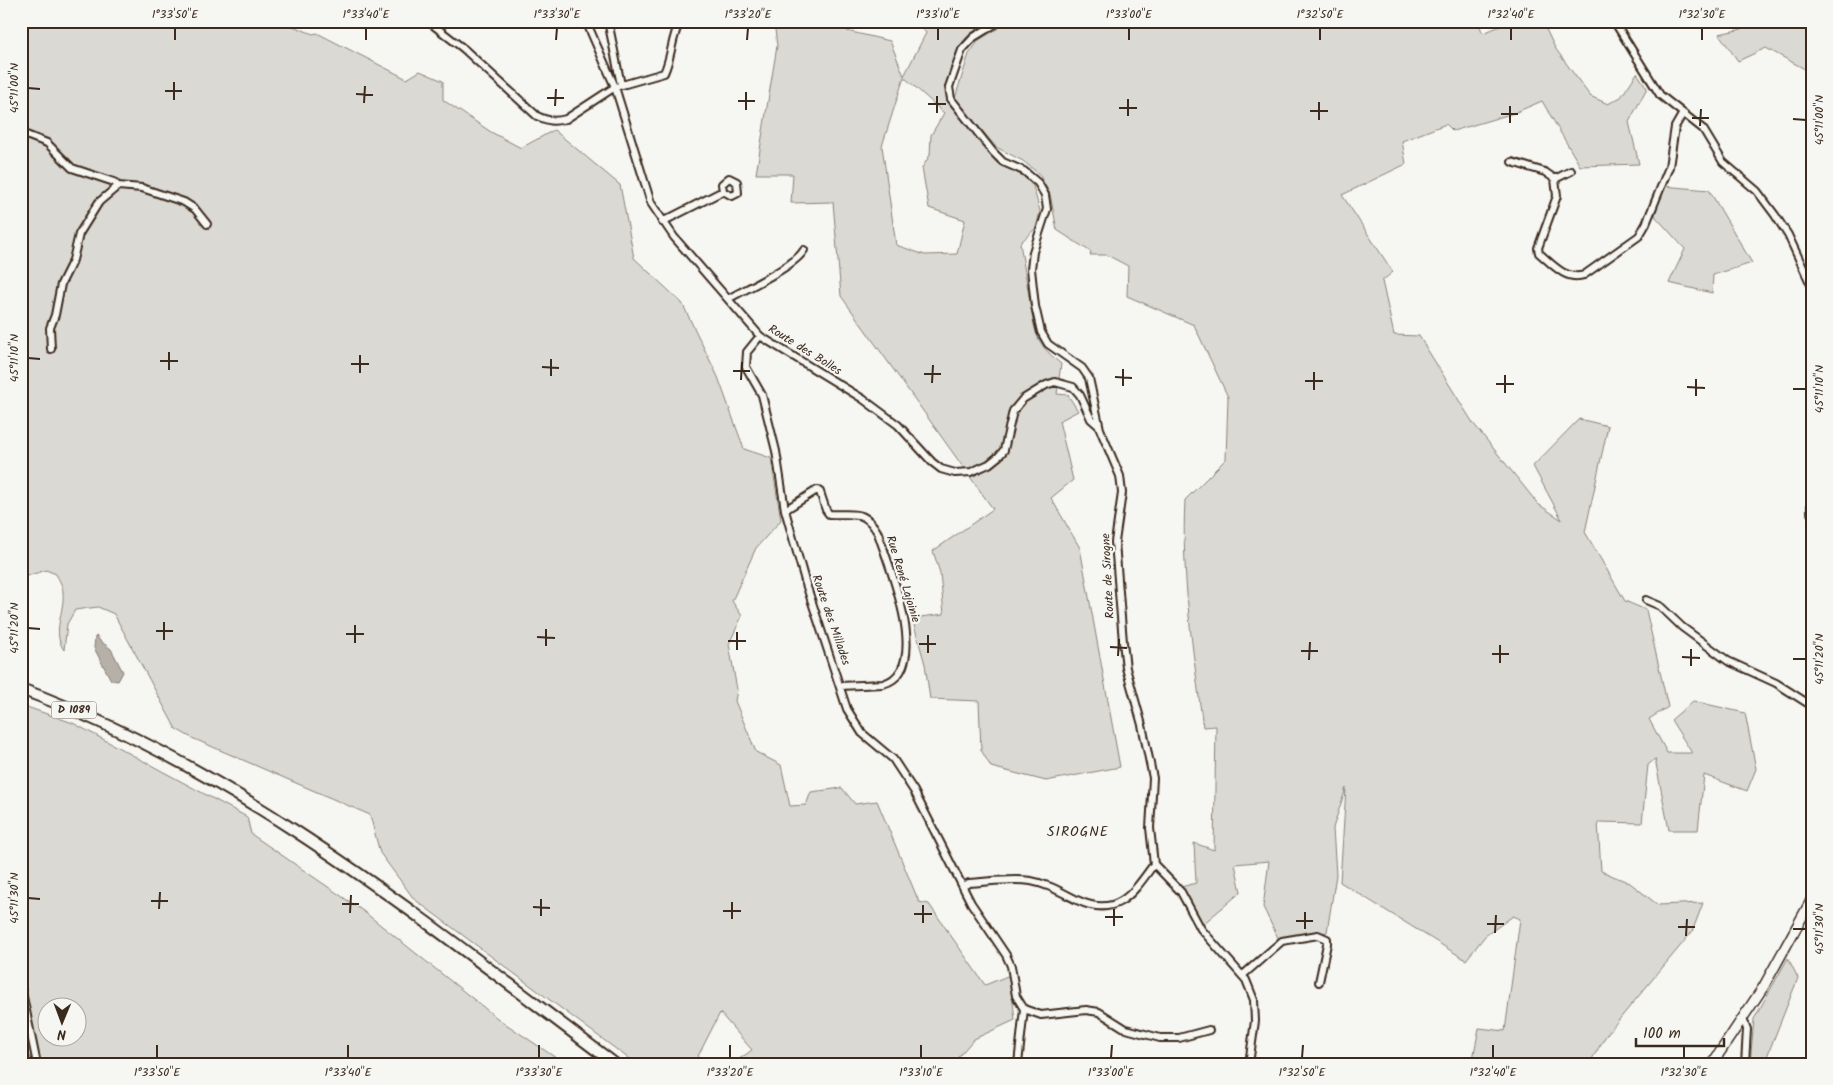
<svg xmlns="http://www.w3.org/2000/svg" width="1833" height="1085" viewBox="0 0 1833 1085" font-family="Kalam,sans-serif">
	<rect width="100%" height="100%" fill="#f6f6f2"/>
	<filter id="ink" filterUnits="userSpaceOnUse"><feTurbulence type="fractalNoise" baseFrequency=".02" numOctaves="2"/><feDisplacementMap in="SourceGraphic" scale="10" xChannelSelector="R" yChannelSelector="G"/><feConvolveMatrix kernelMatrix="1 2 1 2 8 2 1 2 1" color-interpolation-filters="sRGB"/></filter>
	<g filter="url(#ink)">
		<path fill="#dad9d3" stroke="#8a8278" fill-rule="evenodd" d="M21,21H280L313,34L317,33L407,79L420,71L443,81V100L491,132L521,148L554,130L620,185L634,258L682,303L718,377L744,449L771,458L781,520L756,548L732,601L742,616L729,644L737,690L735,701L756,752L781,765L790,806L806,805L811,792L842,788L855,804L877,801L919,902L929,904L985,985L1010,975L1015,1020L974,1039L952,1064H741L738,1060L752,1050L720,1013L694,1064H636L414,899L380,853L370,815L192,738L176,729L114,614L98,607L75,610L67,624L64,650C51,632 65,612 63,592C63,586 59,580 56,574L46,570L21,578Z
			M774,21H846L847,31L890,41L904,76L926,33L917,21H991C984,25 976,29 971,33C953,48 942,85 950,105L997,163L1023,176L1033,186L1040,211L1036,228L1020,243L1034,325C1038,344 1047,352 1061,364L1057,394L1068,395L1078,411L1059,421L1073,480L1051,498L1080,548L1120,767L1046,781L991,767L981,750L979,701L930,699L925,664L912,618L944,614L940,573L933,551L993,509L841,296L833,202L791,203L793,174H756L777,46ZM904,77L944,113L931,135L930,155L922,168L929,208L965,220L957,254L925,255L896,245L882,146Z
			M1010,21H1477L1483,33L1513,21H1542L1555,48L1590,96L1608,104L1621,97L1637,73L1647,88L1629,122L1639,164L1580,166L1542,101L1514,113L1453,131L1446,124L1402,141L1406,164L1342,195L1393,272L1382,281L1394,335L1419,336L1473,423L1538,504L1562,520L1533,466L1579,419L1608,426L1585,532L1625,601L1646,610L1668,707L1649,719L1667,753H1692L1671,720L1693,701L1745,713L1756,769L1747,791L1704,775L1698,830H1669L1655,759L1648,765L1642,823L1598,822L1601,871L1630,883L1658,905L1703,903L1692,932L1607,1034L1589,1064H1472L1479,1028L1505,1031L1520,919L1513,916L1485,936L1466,960L1340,882L1346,788L1333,828L1336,875L1327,932L1279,940L1263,907L1269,861L1235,864L1241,892L1203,924L1181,887L1196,883L1194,843L1214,850L1216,726L1203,727C1193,651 1181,576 1185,500L1226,459L1228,397L1194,325L1127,296L1128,266L1107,255H1090L1091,252L1057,230L1050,194L1039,174L1023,161L996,147L955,98L969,54L979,40Z
			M1741,21H1812V73L1766,48L1738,61L1719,34L1742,29Z
			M1663,186L1709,190L1752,263L1713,275L1712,293L1669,283L1685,249L1655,216Z
			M21,705L73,723L247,817L251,834L363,911L497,1018L565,1064H21ZM48,1008H78V1038H48Z
			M1788,958L1798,978L1764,1064H1750L1754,1019Z"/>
		<path fill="#b6b0a9" stroke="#857a71" d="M97,636L99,640L111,649L123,672L118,681L111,680L94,648L95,637Z"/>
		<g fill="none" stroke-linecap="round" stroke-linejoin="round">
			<defs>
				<path id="minor" d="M428,21L464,49L537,116C548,121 554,122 566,119L615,87L664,73C672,56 671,39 680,21
					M586,21L615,87L651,203L674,237L760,336L863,399L898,425L932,462L941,469L955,473L971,472L989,464L999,456L1004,450L1013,411L1023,399L1046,385L1055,382L1073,387L1080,395L1091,419L1099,426
					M608,21L621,85
					M1000,21L974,37L962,50L949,87L951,99L993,152L1003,162L1024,171L1038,183L1045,195L1047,209L1033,252L1031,269L1035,306L1041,332L1048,344L1082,368L1089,378L1100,429L1120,476L1122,493L1115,542L1123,642L1126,668L1142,725L1153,778L1150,828L1154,864L1181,892L1201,929L1246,980L1254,1000L1255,1021L1249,1064
					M1614,21L1660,95L1703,129L1723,162L1757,191L1775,215L1788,235L1812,287
					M21,133L47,143L72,168L114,182L118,186L142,188L184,202L195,209L207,224
					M1512,162L1545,172L1555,179L1557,196L1538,248L1539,253C1552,264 1566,281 1584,275L1639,236L1646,224L1669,167L1675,127L1683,113
					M1555,179L1571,171
					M662,222L723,191L732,196L738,193L737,182L729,178L722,184L723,191
					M728,299C747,288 794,267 804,250
					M760,336L747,352L746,367L762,395L776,451L785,510L805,581L847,709L862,733L893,759L914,791L971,903L1006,955L1011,966L1016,996L1024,1009L1041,1015L1086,1010L1099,1012L1126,1029L1160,1038H1179L1209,1030
					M51,349L50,328L55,315L61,284L73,260L79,234L99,202L118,186
					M785,510L817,490L820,492L826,510L829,514C854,516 864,508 878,533C888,565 934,670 883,684L840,686
					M1646,600L1660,606L1682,627L1728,661L1776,683L1812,706
					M963,886L969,883C989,882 1011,878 1031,881C1048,884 1061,892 1077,900C1117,919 1133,893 1154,864
					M1243,975L1282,941L1318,935L1327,939V944L1319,982
					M21,987L37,1064
					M1743,1019L1747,1029L1745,1064
					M1018,1064L1024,1009"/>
				<path id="major" d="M1812,459V513
					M1712,1064L1764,986L1812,899"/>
				<path id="highway" d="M21,689C243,771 428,924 615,1064"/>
			</defs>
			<use href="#minor" stroke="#3b2a1e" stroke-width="10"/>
			<use href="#major" stroke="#3b2a1e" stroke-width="12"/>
			<use href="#highway" stroke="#3b2a1e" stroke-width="14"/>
			<use href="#minor" stroke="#f6f6f2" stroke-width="6"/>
			<use href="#major" stroke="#f6f6f2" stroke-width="9"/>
			<use href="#highway" stroke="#f6f6f2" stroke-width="10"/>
		</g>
	</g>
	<path fill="none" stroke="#3b2a1e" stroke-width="2" d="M175,40V28M366,40V28M556,40L557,28M747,40L748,28M938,40V28M1129,40V28M1320,40V28M1511,40V28M1702,40V28M28,88L40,89M165,91H182M356,94L373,95M547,98H564M174,100V82M738,101H755M364,103L365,86M928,104H946M555,106L556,89M1119,108H1137M746,110V92M1310,111H1328M937,113V96M1501,114H1518M1128,116V99M1692,118H1709M1793,119L1806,120M1319,120V102M1510,123V106M1700,126L1701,109M28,358L40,359M160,361H178M351,364H369M542,367L559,368M169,370V352M733,371H750M360,373V355M924,374H941M551,376V359M1115,377L1132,378M741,380L742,362M1305,381H1323M932,383L933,365M1496,384H1514M1123,386V369M1687,387L1705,388M1793,389H1806M1314,390V372M1505,393V375M1696,396V379M28,628L40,629M156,631H173M346,634H364M537,637L555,638M164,640V622M728,641H746M355,643V625M919,644H936M546,646V629M1110,647L1127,648M737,650V632M1301,651H1318M928,653V635M1492,654H1509M1118,656L1119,639M1682,657L1700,658M1793,659H1806M1309,660L1310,642M1500,663V645M1691,666V649M28,898L40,899M151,901H168M342,904H359M533,907L550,908M159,909L160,892M723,911H741M350,913L351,895M914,914H932M541,916V899M1105,917H1123M732,919V902M1296,921H1313M923,923V905M1487,924H1504M1114,926V909M1678,927H1695M1305,929V912M1793,929H1806M1495,933L1496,915M1686,936L1687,919M157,1058V1045M348,1058V1045M539,1058V1045M730,1058V1045M921,1058V1045M1111,1058L1112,1045M1302,1058L1303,1045M1493,1058V1045M1684,1058V1045"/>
	<g text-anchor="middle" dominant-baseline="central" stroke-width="4.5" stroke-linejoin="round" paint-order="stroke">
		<rect fill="#f6f6f2" stroke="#73675e" stroke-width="1" x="51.5" y="701.5" width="45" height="17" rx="4"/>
		<g font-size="11" font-weight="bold" fill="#3b2a1e">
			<text x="74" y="710">D 1089</text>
		</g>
		<g font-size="12" fill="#3b2a1e" stroke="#f6f6f2">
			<text transform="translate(805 350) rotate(32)">Route des Bolles</text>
			<text transform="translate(1108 576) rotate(-93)">Route de Sirogne</text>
			<text transform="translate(903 579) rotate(73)">Rue René Lajoinie</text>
			<text transform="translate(831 620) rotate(71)">Route des Millades</text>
		</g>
		<g font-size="14" letter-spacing="1" fill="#3b2a1e" stroke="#f6f6f2">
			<text x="1078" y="832">SIROGNE</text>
		</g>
	</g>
	<rect width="1833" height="1085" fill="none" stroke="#f6f6f2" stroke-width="55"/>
	<g transform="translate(62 1022) rotate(181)"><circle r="24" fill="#f6f6f2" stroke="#aba49d"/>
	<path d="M0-4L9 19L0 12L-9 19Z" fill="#3b2a1e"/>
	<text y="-8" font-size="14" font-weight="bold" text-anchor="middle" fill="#3b2a1e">N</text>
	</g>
	<path d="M1636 1038v8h88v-8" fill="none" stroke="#3b2a1e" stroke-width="2.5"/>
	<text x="1643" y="1038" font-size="15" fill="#3b2a1e" stroke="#f6f6f2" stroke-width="4" paint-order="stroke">100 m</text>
	<rect x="28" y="28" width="1778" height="1030" fill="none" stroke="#3b2a1e" stroke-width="2"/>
	<g font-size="12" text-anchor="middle" fill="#3b2a1e">
		<text x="175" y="18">1°33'50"E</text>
		<text x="366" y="18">1°33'40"E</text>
		<text x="557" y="18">1°33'30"E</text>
		<text x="748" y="18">1°33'20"E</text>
		<text x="938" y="18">1°33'10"E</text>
		<text x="1129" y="18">1°33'00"E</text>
		<text x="1320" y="18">1°32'50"E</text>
		<text x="1511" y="18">1°32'40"E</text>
		<text x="1702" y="18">1°32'30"E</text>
		<text transform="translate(14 88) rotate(-90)" y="4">45°11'00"N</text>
		<text transform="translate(1819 120) rotate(-90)" y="4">45°11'00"N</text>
		<text transform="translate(14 358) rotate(-90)" y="4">45°11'10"N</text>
		<text transform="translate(1819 389) rotate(-90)" y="4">45°11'10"N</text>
		<text transform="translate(14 628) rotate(-90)" y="4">45°11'20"N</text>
		<text transform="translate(1819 659) rotate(-90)" y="4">45°11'20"N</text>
		<text transform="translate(14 898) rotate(-90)" y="4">45°11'30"N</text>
		<text transform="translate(1819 929) rotate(-90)" y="4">45°11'30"N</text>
		<text x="157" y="1076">1°33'50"E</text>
		<text x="348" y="1076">1°33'40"E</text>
		<text x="539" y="1076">1°33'30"E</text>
		<text x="730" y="1076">1°33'20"E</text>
		<text x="921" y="1076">1°33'10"E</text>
		<text x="1111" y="1076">1°33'00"E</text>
		<text x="1302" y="1076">1°32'50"E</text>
		<text x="1493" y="1076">1°32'40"E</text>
		<text x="1684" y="1076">1°32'30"E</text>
	</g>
</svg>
